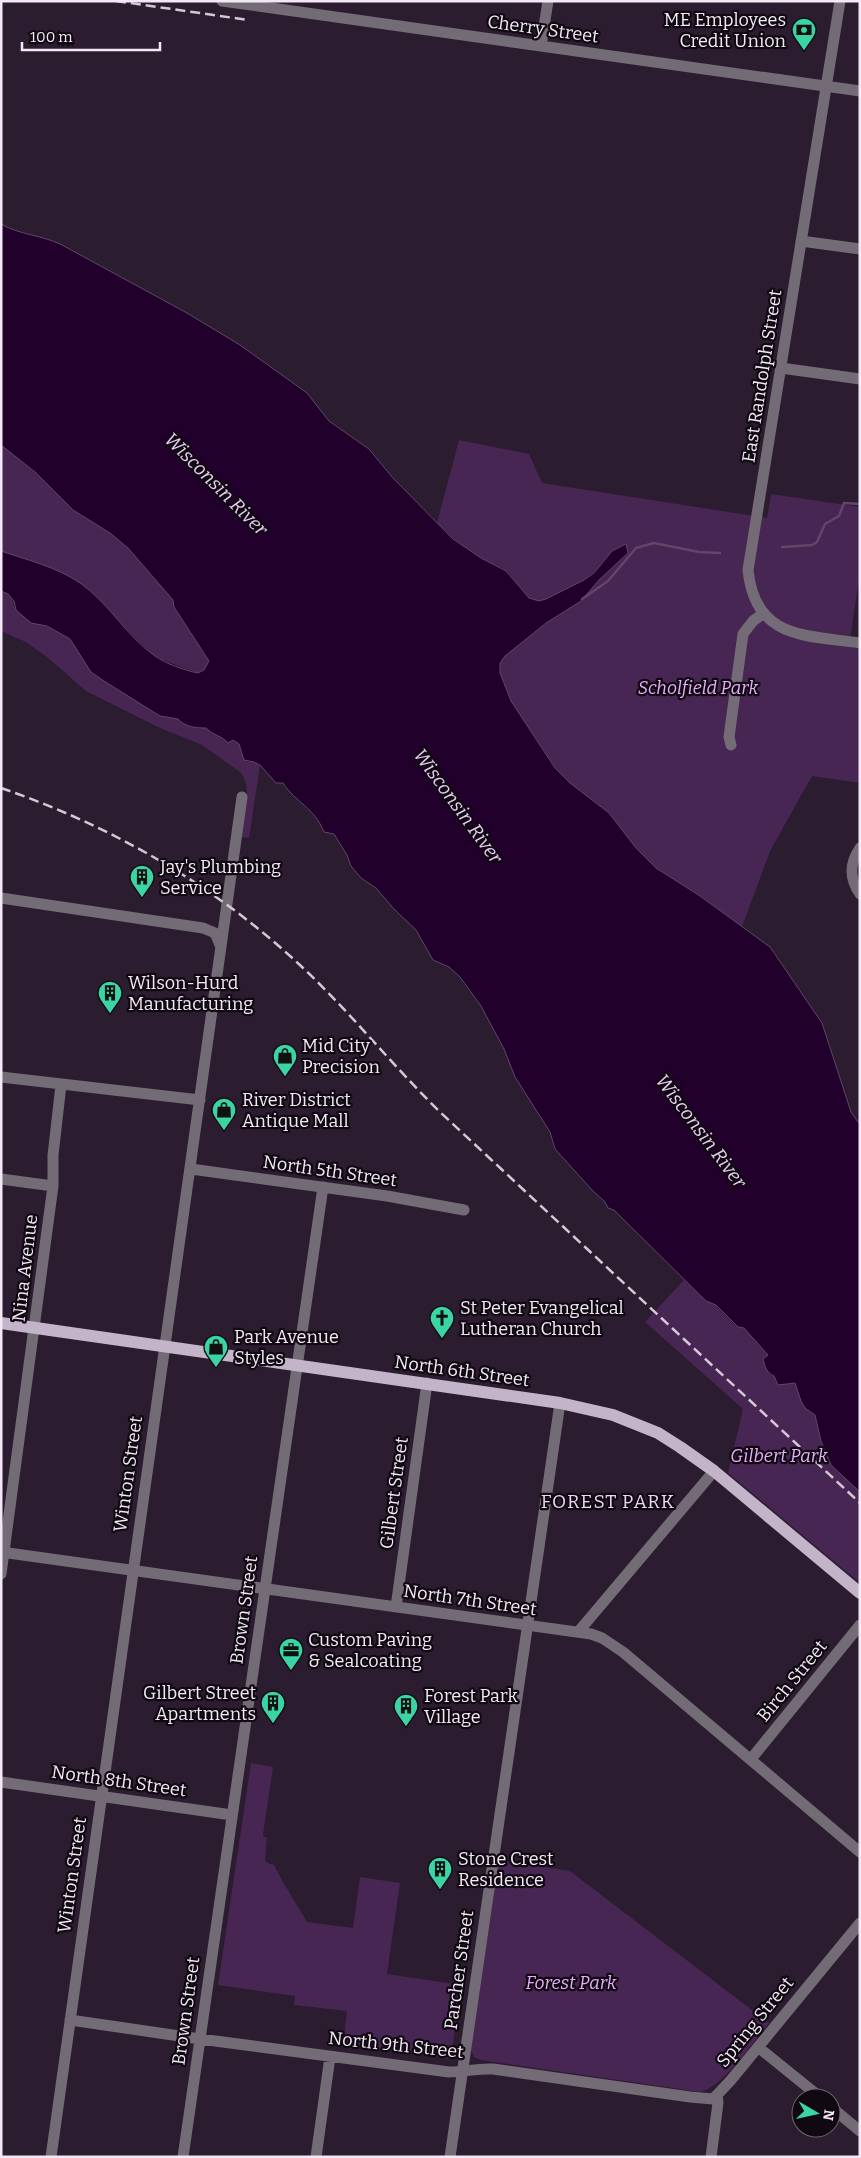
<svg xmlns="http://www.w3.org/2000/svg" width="861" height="2158" viewBox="0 0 861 2158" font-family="Bitter,serif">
	<rect width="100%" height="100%" fill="#2b1c2f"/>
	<path fill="#482653" d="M459,440L529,454L542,483L767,518L771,494L860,507V572L849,647L860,649V783L812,776L770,851L742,927L700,896L656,868L636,848L609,813L570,783L555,768L511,701L500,673V663L505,656L546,623L581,601L626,544C606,552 602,568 585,579C576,585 551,600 540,601C524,601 517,580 507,571C500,566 490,563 483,559C466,549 451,537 437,523Z
		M1,445L128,548L173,600L174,607L208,657L209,661L204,670L198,673L155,657L80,583L47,567L1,551Z
		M1,591C17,598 10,603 17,611C21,615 26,618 30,621C34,624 40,624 45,626C63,631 78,643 84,661L160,716L178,719L182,723L198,728H206L226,741L233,740L240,744V749L247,762H254L260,765L249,838L240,837C243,819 254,787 240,772L202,745L160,728L86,691L47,657L26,642L1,631Z
		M684,1280L706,1301L715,1305L735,1325L744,1328L752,1336L768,1355L778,1384L795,1383L801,1401L805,1408L815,1415L821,1441L831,1465L860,1492V1583L728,1473L743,1409L645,1322Z
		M251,1763L273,1767L263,1834L264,1837H267L265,1860L267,1863L274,1865L283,1882L307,1922L353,1928L360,1877L400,1883L387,1974L461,1985L451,2059L343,2043L347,2011L294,2005L295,1996L218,1985Z
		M499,1860L570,1871L769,2023C754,2041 722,2088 700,2092L481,2060L474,2057L471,2050Z"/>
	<path fill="#21002c" stroke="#604669" d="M1,224C20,235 42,235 62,245L187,313L240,345L307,393L329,421L369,449L392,477L453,539L481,558L506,571L529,598L539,601L546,599L584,580L594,573L612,551L626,544L628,553L599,580L581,601L546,623L505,656L500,663V673L511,701L555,768L570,783L609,813L636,848L656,868L700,896L770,947L822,1023L851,1112L858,1122H860V1492L831,1465L821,1441L815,1415L805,1408L801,1401L795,1383L778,1385L774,1376C766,1372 765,1367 763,1359L768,1355L744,1328L738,1327L716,1305L706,1301L622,1218L614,1210L608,1208L605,1202L592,1190L555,1149L550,1132L515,1077L504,1049L481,1006L460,977L449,967L433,960L416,930L394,909L376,888L361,878L351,866L347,855L334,834L324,832C314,807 296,803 283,783H276L260,765L254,762L244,760L239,744L233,740L228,743C221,735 214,736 206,728C196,728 185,727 178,719L160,716L104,681L91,672L70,639L47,626L31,623L16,610L14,601L8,594L1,591V551C27,560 57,567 80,583C109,603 126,636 155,656C166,664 184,670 198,673L204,670L209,661L174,607L173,600L128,548L110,533L73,510L35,472L1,445Z"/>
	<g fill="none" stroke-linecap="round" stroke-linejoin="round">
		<path stroke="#604669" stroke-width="2.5" d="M782,547L812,545L817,542L825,524L839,516L844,503L860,504
			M582,599L608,581L636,548L654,543L699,552L720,553"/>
		<path stroke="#736b75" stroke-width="11" d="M222,1L860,91
			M840,1L748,570C755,639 805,635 860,643
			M541,46L548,1
			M801,241L860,249
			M781,368L860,379
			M731,745L729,737L743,634L753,621L764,613
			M860,848C849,864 849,878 860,894
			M1,898L203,928L215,933L220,945
			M1,1077L200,1100
			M191,1169L387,1196L464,1210
			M1,1179L53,1186
			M1,1552L591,1634L602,1638L623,1652L860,1852
			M1,1574L53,1186V1155L61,1085
			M396,1607L427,1383
			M579,1631L714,1471
			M751,1759L860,1625
			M1,1782L232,1815
			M70,2020L200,2039L449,2072C464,2072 478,2068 493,2069L690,2097L713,2099L717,2095
			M758,2047L821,2098
			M831,2107L860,2131
			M51,2157L242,797
			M183,2157L323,1187
			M316,2157L330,2057
			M450,2157L560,1403
			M711,2157L718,2103L717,2095L731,2080L860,1923"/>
		<path stroke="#c4b4ca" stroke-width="12" d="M1,1323L560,1403L613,1415L658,1433L680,1447L714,1471L860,1593"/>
		<path stroke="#d3c8d6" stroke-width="2.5" stroke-dasharray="10 5" stroke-linecap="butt" d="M116,1L248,20
			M1,788C112,826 216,886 302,967C351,1013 392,1065 440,1112L860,1503"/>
	</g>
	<defs>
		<symbol id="bank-pin" viewBox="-11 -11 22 30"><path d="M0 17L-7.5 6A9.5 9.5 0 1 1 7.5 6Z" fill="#3ad4a5" stroke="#100912"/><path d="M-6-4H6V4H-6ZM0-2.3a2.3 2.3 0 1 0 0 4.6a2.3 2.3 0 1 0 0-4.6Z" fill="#111"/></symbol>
		<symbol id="building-pin" viewBox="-11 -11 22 30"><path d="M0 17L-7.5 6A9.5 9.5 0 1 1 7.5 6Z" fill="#3ad4a5" stroke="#100912"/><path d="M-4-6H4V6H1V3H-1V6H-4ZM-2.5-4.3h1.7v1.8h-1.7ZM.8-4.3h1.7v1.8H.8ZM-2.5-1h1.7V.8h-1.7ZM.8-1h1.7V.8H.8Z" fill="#111"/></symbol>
		<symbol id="shop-pin" viewBox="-11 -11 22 30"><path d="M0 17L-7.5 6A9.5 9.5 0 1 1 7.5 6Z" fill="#3ad4a5" stroke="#100912"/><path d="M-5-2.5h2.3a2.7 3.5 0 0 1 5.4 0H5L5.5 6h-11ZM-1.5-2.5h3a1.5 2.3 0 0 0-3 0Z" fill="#111"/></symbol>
		<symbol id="church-pin" viewBox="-11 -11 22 30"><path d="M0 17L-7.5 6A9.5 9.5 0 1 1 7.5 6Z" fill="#3ad4a5" stroke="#100912"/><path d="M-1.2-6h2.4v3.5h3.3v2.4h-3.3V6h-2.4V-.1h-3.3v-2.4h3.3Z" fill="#111"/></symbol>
		<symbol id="office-pin" viewBox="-11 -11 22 30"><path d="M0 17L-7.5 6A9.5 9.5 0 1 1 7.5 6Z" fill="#3ad4a5" stroke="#100912"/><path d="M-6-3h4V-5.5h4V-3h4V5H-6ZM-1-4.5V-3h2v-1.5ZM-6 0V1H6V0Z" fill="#111"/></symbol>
	</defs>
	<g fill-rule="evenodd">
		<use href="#bank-pin" x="790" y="16" width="28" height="38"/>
		<use href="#building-pin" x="128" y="863" width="28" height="38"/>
		<use href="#building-pin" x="96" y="979" width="28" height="38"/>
		<use href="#shop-pin" x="271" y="1042" width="28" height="38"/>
		<use href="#shop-pin" x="210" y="1096" width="28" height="38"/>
		<use href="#church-pin" x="428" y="1304" width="28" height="38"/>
		<use href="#shop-pin" x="202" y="1333" width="28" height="38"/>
		<use href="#office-pin" x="277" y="1636" width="28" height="38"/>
		<use href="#building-pin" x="259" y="1689" width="28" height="38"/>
		<use href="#building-pin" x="392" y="1692" width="28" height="38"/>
		<use href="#building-pin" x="426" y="1855" width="28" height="38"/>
	</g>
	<g text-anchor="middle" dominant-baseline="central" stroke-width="4.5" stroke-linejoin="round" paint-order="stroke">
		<g font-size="18" fill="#f3e9f6" stroke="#100912" text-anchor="start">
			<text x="786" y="20" text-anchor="end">ME Employees<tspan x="786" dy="21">Credit Union</tspan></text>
			<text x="160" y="867">Jay's Plumbing<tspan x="160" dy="21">Service</tspan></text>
			<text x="128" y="983">Wilson-Hurd<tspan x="128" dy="21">Manufacturing</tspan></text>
			<text x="302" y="1046">Mid City<tspan x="302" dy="21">Precision</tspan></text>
			<text x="242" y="1100">River District<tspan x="242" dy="21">Antique Mall</tspan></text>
			<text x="460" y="1308">St Peter Evangelical<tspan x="460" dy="21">Lutheran Church</tspan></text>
			<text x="234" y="1337">Park Avenue<tspan x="234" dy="21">Styles</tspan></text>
			<text x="308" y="1640">Custom Paving<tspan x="308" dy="21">&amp; Sealcoating</tspan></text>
			<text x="256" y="1693" text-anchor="end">Gilbert Street<tspan x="256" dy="21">Apartments</tspan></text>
			<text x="424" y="1696">Forest Park<tspan x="424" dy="21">Village</tspan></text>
			<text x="458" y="1859">Stone Crest<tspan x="458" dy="21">Residence</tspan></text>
		</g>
		<g font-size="18" fill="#f3e9f6" stroke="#100912">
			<text transform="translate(543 29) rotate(8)">Cherry Street</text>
			<text transform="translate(762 376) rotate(-81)">East Randolph Street</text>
			<text transform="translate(330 1171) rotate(8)">North 5th Street</text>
			<text transform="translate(25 1268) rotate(-83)">Nina Avenue</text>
			<text transform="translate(462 1371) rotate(8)">North 6th Street</text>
			<text transform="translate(128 1474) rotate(-82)">Winton Street</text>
			<text transform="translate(394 1493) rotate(-82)">Gilbert Street</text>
			<text transform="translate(470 1600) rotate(8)">North 7th Street</text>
			<text transform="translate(244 1610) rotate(-82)">Brown Street</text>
			<text transform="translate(792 1681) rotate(-51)">Birch Street</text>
			<text transform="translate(119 1781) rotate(8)">North 8th Street</text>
			<text transform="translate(72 1875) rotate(-82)">Winton Street</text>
			<text transform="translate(459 1970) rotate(-82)">Parcher Street</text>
			<text transform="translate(186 2011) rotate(-82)">Brown Street</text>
			<text transform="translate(755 2022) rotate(-51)">Spring Street</text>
			<text transform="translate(396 2045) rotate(6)">North 9th Street</text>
		</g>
		<g font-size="18" font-style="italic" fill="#e8aefb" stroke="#100912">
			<text x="698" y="688">Scholfield Park</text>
			<text x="779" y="1456">Gilbert Park</text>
			<text x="571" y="1983">Forest Park</text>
		</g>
		<g font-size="19" font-style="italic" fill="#eacdf3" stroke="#100912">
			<text transform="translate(216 484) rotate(45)">Wisconsin River</text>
			<text transform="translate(458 806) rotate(54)">Wisconsin River</text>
			<text transform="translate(701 1131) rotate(53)">Wisconsin River</text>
		</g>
		<g font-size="19" letter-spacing="1" fill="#ead7f1" stroke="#100912">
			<text x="608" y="1501">FOREST PARK</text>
		</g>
	</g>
	<rect width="861" height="2158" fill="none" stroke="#f3e9f6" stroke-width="5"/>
	<g transform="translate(816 2113) rotate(99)"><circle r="24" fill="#100912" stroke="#6b636d"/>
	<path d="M0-4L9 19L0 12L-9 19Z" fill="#3ad4a5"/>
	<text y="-8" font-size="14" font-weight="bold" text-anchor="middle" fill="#f3e9f6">N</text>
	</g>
	<path d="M22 42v8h138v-8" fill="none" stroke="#f3e9f6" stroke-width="2.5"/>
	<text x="30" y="42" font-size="15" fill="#f3e9f6" stroke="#100912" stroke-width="4" paint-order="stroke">100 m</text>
</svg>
